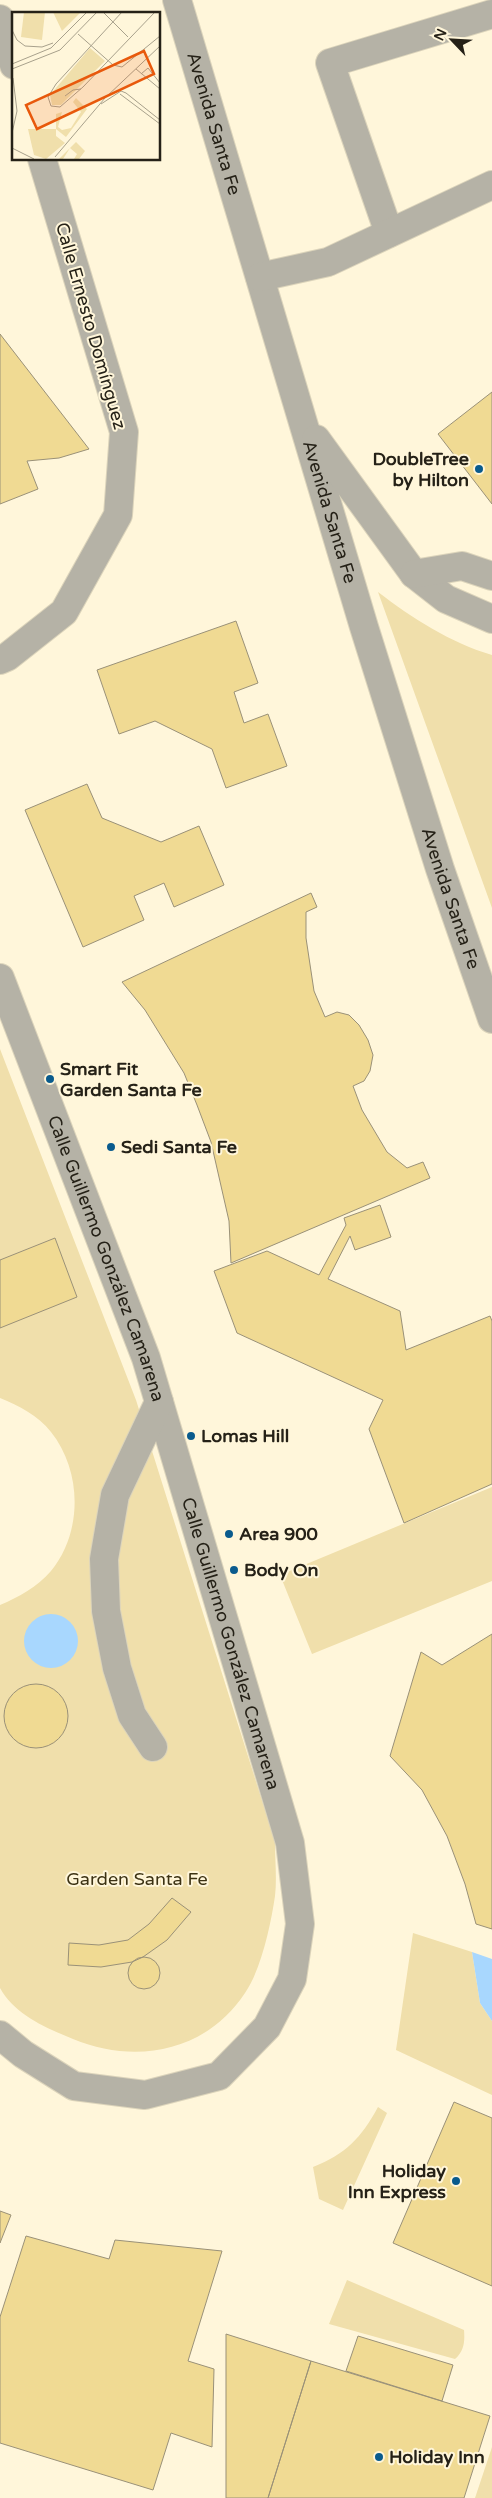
<svg xmlns="http://www.w3.org/2000/svg" width="492" height="2498" viewBox="0 0 492 2498" font-family="'Varela Round',sans-serif">
	<rect width="100%" height="100%" fill="#fff6da"/>
	<path fill="#f0dfab" d="M378,592C412,618 451,643 492,655V908Z
		M0,1049L136,1400L275,1842C275,1860 277,1879 275,1896C271,1924 261,1970 245,1993C206,2052 136,2065 73,2039C46,2028 15,2015 0,1988V1605C19,1597 37,1587 51,1571C83,1532 82,1471 51,1432C38,1415 19,1406 0,1398Z
		M492,1487V1581L312,1654L280,1575Z
		M413,1933L472,1952L480,2003L492,2021V2095L396,2050Z
		M378,2107L387,2113L343,2210L319,2199L313,2167C346,2154 361,2138 378,2107Z
		M347,2280L464,2330C465,2342 464,2351 455,2359L329,2324Z
		M492,2447V2498H475Z"/>
	<path fill="#a8d7fe" d="M24 1641a27 27 0 1 1 54 0a27 27 0 1 1-54 0Z
		M472,1952L492,1959V2021L480,2003Z"/>
	<path fill="#f0da93" stroke="#9a9178" d="M0,334L89,449L59,458L27,461L38,489L0,504Z
		M492,392V504L438,434Z
		M236,621L258,683L234,692L244,723L268,714L287,766L226,788L212,749L155,721L119,734L97,670Z
		M87,784L102,818L161,842L199,826L224,885L174,907L164,883L134,896L144,920L83,947L25,810Z
		M311,893L317,907L306,912V938L314,991L325,1017L337,1012L349,1015L359,1025L368,1040L373,1055L370,1071L364,1081L353,1086L362,1110L387,1152L407,1168L423,1162L430,1178L231,1263L229,1221L211,1142L197,1105L184,1073L145,1010L122,982Z
		M380,1205L391,1237L355,1250L350,1236L328,1279L400,1311L406,1350L490,1316L492,1321V1484L404,1523L369,1429L383,1400L237,1333L214,1271L267,1251L319,1275L346,1225L344,1218Z
		M55,1238L77,1297L0,1328V1260Z
		M492,1634V1929L476,1924L465,1884L447,1836L422,1790L390,1756L421,1652L442,1665Z
		M4 1716a32 32 0 1 1 64 0a32 32 0 1 1-64 0Z
		M172,1898L191,1912L167,1940L143,1957L132,1962L101,1967L68,1965L69,1943L99,1945L128,1940L149,1924Z
		M128 1973a16 16 0 1 1 32 0a16 16 0 1 1-32 0Z
		M454,2102L492,2118V2286L393,2243Z
		M0,2211L11,2215L0,2243Z
		M26,2236L109,2259L115,2240L222,2251L188,2361L214,2369L212,2447L171,2433L153,2490L0,2443V2317Z
		M226,2334L311,2361L268,2498H226Z
		M358,2336L453,2365L442,2401L346,2371Z
		M311,2361L490,2416L464,2498H268Z"/>
	<g fill="none" stroke-linecap="round" stroke-linejoin="round">
		<defs>
			<g id="minor">
				<path id="s1" d="M177,0L364,627L440,869L492,1019"/>
				<path d="M0,19L14,65"/>
				<path d="M389,233L330,63L492,14"/>
				<path d="M260,277L328,262L492,185"/>
				<path d="M316,439L414,574L446,599L492,619"/>
				<path d="M414,574L462,566L492,576"/>
				<path d="M0,660L7,657L64,612L118,515L124,432L42,159"/>
				<path id="s2" d="M0,978L146,1358L290,1843L300,1924L292,1979L267,2027L219,2076L145,2095L74,2086L23,2054L0,2035"/>
				<path d="M153,1747L132,1715L117,1668L106,1611L104,1559L115,1495L159,1402"/>
			</g>
		</defs>
		<use href="#minor" stroke="#dcd4bb" stroke-width="30"/>
		<use href="#minor" stroke="#b5b2a6" stroke-width="28"/>
	</g>
	<g fill="#0a5b8d" stroke="#fff6da" stroke-width="2">
		<circle cx="479" cy="469" r="5"/>
		<circle cx="50" cy="1079" r="5"/>
		<circle cx="111" cy="1147" r="5"/>
		<circle cx="191" cy="1436" r="5"/>
		<circle cx="229" cy="1534" r="5"/>
		<circle cx="234" cy="1570" r="5"/>
		<circle cx="456" cy="2181" r="5"/>
		<circle cx="379" cy="2457" r="5"/>
	</g>
	<g text-anchor="middle" dominant-baseline="central" stroke-width="4" stroke-linejoin="round" paint-order="stroke">
		<g font-size="18" fill="#252117" stroke="#fff6da">
			<text stroke="none"><textPath href="#s1" startOffset="129">Avenida Santa Fe</textPath></text>
			<text transform="translate(91 326) rotate(74)">Calle Ernesto Domínguez</text>
			<text stroke="none"><textPath href="#s1" startOffset="534">Avenida Santa Fe</textPath></text>
			<text stroke="none"><textPath href="#s1" startOffset="939">Avenida Santa Fe</textPath></text>
			<text stroke="none"><textPath href="#s2" startOffset="300">Calle Guillermo González Camarena</textPath></text>
			<text stroke="none"><textPath href="#s2" startOffset="705">Calle Guillermo González Camarena</textPath></text>
		</g>
		<g font-size="18" font-weight="bold" fill="#252117" stroke="#fff6da" text-anchor="start">
			<text x="469" y="459" text-anchor="end">DoubleTree<tspan x="469" dy="21">by Hilton</tspan></text>
			<text x="60" y="1069">Smart Fit<tspan x="60" dy="21">Garden Santa Fe</tspan></text>
			<text x="121" y="1147">Sedi Santa Fe</text>
			<text x="201" y="1436">Lomas Hill</text>
			<text x="239" y="1534">Area 900</text>
			<text x="244" y="1570">Body On</text>
			<text x="446" y="2171" text-anchor="end">Holiday<tspan x="446" dy="21">Inn Express</tspan></text>
			<text x="389" y="2457">Holiday Inn</text>
		</g>
		<g font-size="18" fill="#3c3213" stroke="#fff6da">
			<text x="137" y="1879">Garden Santa Fe</text>
		</g>
	</g>
	<g transform="translate(12 12)">
		<rect width="148" height="148" fill="#fff6da"/>
		<path d="M12,0H33L30,28L9,25ZM41,0H69L50,19ZM78,36L93,49L49,93H40L38,83ZM64,86L75,97L54,125L44,117V124L53,131L34,147L22,143L16,117H44V102L50,100L46,115L50,118L59,116L69,100L61,90ZM64,130L73,139L67,147H62L65,142L58,136L51,147H47Z" fill="#f0dfab"/>
		<path fill="none" stroke="#a8a18c" stroke-width="1" d="M91,0L116,25M110,0L44,72L36,85L39,94L48,95L71,75L143,0M0,18L5,28L13,34L30,35L41,31M66,22L101,53L110,55L148,24M0,52L39,36L75,0M0,57L48,38L85,0M124,57L148,77M129,62L136,56L148,71M114,81L148,108M108,82L148,112M53,84L61,78L69,77M89,92L109,79L114,81M0,121L5,99L1,66M0,136L22,147M43,145L93,86L148,34"/>
		<path fill="#e8590c" fill-opacity="0.15" stroke="#e8590c" stroke-width="2.5" d="M132,39L142,62L25,117L14,93Z"/>
		<rect width="148" height="148" fill="none" stroke="#252117" stroke-width="2.5"/>
	</g>
	<g transform="translate(452 40) rotate(295)" stroke="#fff6da" stroke-width="4" paint-order="stroke">
	<path d="M0-4L9 19L0 12L-9 19Z" fill="#252117"/>
	<text y="-8" font-size="14" font-weight="bold" text-anchor="middle" fill="#252117">N</text>
	</g>
</svg>
